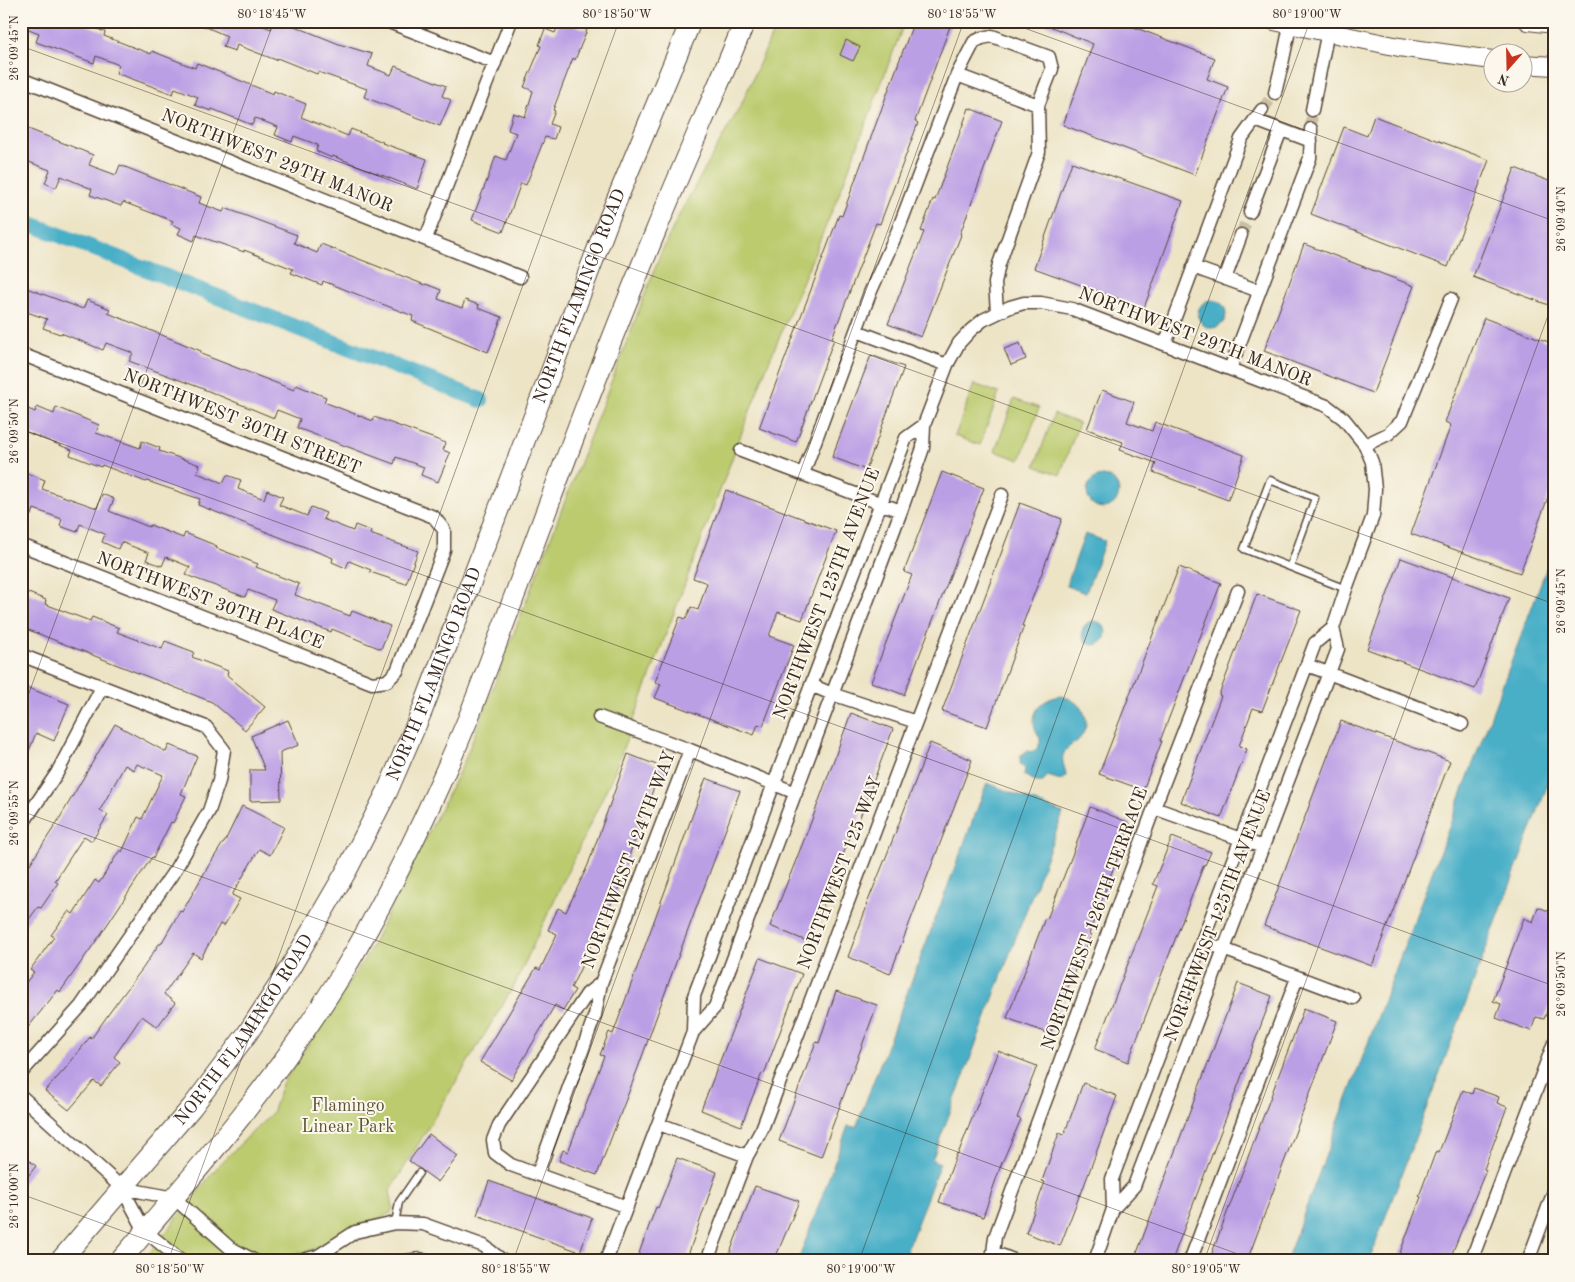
<svg xmlns="http://www.w3.org/2000/svg" width="1575" height="1282" viewBox="0 0 1575 1282" font-family="'Old Standard TT',serif">
	<rect width="100%" height="100%" fill="#fbf7ec"/>
	<filter id="ink" filterUnits="userSpaceOnUse"><feTurbulence type="fractalNoise" baseFrequency=".02" numOctaves="2"/><feDisplacementMap in="SourceGraphic" scale="10" xChannelSelector="R" yChannelSelector="G"/><feConvolveMatrix kernelMatrix="1 2 1 2 8 2 1 2 1" color-interpolation-filters="sRGB"/></filter>
	<filter id="wash" filterUnits="userSpaceOnUse"><feTurbulence type="fractalNoise" baseFrequency=".0096" numOctaves="4" result="noise"/><feDisplacementMap in="SourceGraphic" scale="20" xChannelSelector="R" yChannelSelector="G"/><feGaussianBlur stdDeviation="1.12" result="paint"/><feColorMatrix in="noise" values="0 0 0 0 0 0 0 0 0 0 0 0 0 0 0 0 0 1.4 0 .05"/><feComposite in="paint" operator="in"/></filter>
	<g filter="url(#wash)">
		<rect width="100%" height="100%" fill="#ede4c6"/>
		<path fill="#bbcb6e" stroke="#7b7a46" d="M778,21H905L838,197L765,371L613,775L515,984L390,1191L393,1207L391,1213L377,1219L355,1226L315,1249L276,1259L240,1246L229,1261H143L219,1165L272,1113L282,1084L367,955L464,762L661,253L681,211L741,105Z
			M974,384L999,393L980,445L955,436Z
			M1014,399L1039,408L1020,460L995,451Z
			M1054,414L1079,423L1060,475L1035,466Z"/>
		<path fill="#48afc7" stroke="#426c72" d="M1198 314a14 14 0 1 1 28 0a14 14 0 1 1-28 0Z
			M1087 492a16 16 0 1 1 32 0a16 16 0 1 1-32 0Z
			M1085,534L1105,541L1086,593L1066,586Z
			M1554,548V768L1369,1261H1286Z
			M1082 633a12 12 0 1 1 24 0a12 12 0 1 1-24 0Z
			M1061,696C1080,700 1094,718 1081,737C1076,744 1067,746 1064,753C1060,760 1066,769 1066,776L1061,780L1047,776L1043,782H1036L1024,775L1025,768L1020,764L1021,755L1028,751L1032,752C1037,749 1041,745 1040,739C1039,735 1036,732 1035,728C1030,710 1044,698 1061,696Z
			M987,783L1063,813L932,1160L940,1163L903,1261H798L848,1126L856,1127Z"/>
		<g fill="none" stroke-linecap="round" stroke-linejoin="round">
			<path stroke="#48afc7" stroke-width="16" d="M21,220L481,400"/>
		</g>
		<g id="blocks">
			<path fill="#bb9fe5" d="M21,21H77L105,32L104,36L151,54L152,51L195,68L197,63L273,94L274,91L306,104L301,117L348,136L351,129L383,142L382,143L427,159L417,189L333,156L332,158L316,151L318,145L294,136L292,142L275,135L278,127L255,118L252,125L212,109L211,111L195,105L198,97L175,88L173,94L116,73L119,65L96,56L94,63L36,42L39,33L21,26Z
				M192,21H251L271,29L274,21H282L339,44L372,54L368,66L391,75L395,66L446,86L442,96L451,100L440,126L364,97L367,89L318,72L317,74L277,58L276,60L237,45L235,51L223,47L227,36Z
				M560,21H565L587,30L575,60L573,58L553,110L555,111L550,124L558,127L554,139L545,137L526,185L521,183L503,232L472,220L496,156L506,160L516,133L508,130L513,113L525,117L533,91L524,87L541,46L539,45L545,29L555,33Z
				M914,21H952L915,121L918,123L880,224L876,223L832,338L834,339L796,442L759,428L839,215L842,216Z
				M1037,21H1118L1215,58L1207,79L1228,87L1195,175L1063,125L1093,44Z
				M846,40L860,47L853,61L840,55Z
				M969,108L1002,121L960,234L961,235L921,337L888,324L924,232L921,231L933,199L935,200Z
				M1374,116L1489,160L1448,267L1311,214L1344,127L1367,136Z
				M21,126L93,155L89,165L116,175L120,165L201,197L199,203L223,212L225,208L297,235L294,243L317,253L321,244L425,285L426,284L441,290L438,299L462,308L465,300L479,305L478,308L502,317L488,352L412,321L413,316L323,281L322,285L291,273L293,269L244,250V252L196,235L194,241L178,234L181,228L171,224L173,221L123,202L121,206L90,195L92,189L61,176L56,188L45,183L50,170L21,159Z
				M1072,162L1183,201L1144,308L1034,268Z
				M1515,168L1554,183V307L1473,277Z
				M1304,244L1414,286L1373,393L1264,351Z
				M21,286L83,309L87,300L110,309L108,313L201,351V354L294,390L296,385L326,397L324,402L373,421L374,417L446,443L443,450L450,453L438,482L421,475L424,467L396,457L394,464L297,428L300,419L277,410L274,418L201,388L129,361L133,353L106,343L103,350L61,333L60,334L43,328L47,319L21,310Z
				M1484,318L1554,344V481L1520,573L1411,534L1451,425L1445,422Z
				M1020,343L1026,359L1011,365L1004,349Z
				M871,355L904,367L866,470L832,457Z
				M1102,390L1134,402L1127,422L1152,431L1155,422L1244,455L1228,500L1153,472L1156,463L1120,450L1123,442L1087,429Z
				M21,406L35,412L37,407L54,414L56,407L99,425L96,433L140,448L142,441L160,448L159,451L200,465L197,473L223,483L227,475L241,480L238,489L264,499L267,490L283,497L279,505L307,516L311,507L326,513L323,519L353,531L355,525L371,531L370,534L418,551L406,584L370,572L371,570L349,561L346,568L332,562L333,558L198,505L200,499L147,481L146,482L102,465L101,467L70,455L72,450L21,430Z
				M21,471L45,480L42,489L97,508L102,494L114,499L109,511L149,527L150,525L183,538L185,533L217,546L216,548L258,564L256,567L299,584L295,595L350,616L352,611L390,626L381,649L332,629L331,632L271,609L275,600L248,590L245,597L186,575L190,567L166,557L162,566L146,560L149,553L121,542L118,549L102,542L105,534L80,524L77,532L60,526L62,519L34,509L32,515L21,511Z
				M942,472L984,488L904,695L871,682L912,575L904,572Z
				M726,490L836,531L802,620L778,612L769,636L794,645L763,726L758,724L754,735L655,698L661,684L655,682L680,617L686,619L691,607L698,610L707,583L693,578Z
				M1020,503L1062,519L1022,626H1024L987,727L942,711Z
				M1401,558L1509,598L1475,689L1367,649Z
				M1179,567L1221,583L1160,741H1162L1143,790L1099,774Z
				M21,590L46,600L45,604L90,621L92,617L119,628L117,632L162,649L165,641L194,652L192,657L228,671L227,675L265,707L245,730L212,702L21,627Z
				M1257,594L1301,610L1262,711L1253,708L1239,746L1247,749L1221,818L1181,802L1221,696L1219,695Z
				M21,685L69,704L54,741L36,733L22,768Z
				M851,713L893,729L854,833L852,832L809,942L770,926L813,817Z
				M288,720L299,745L280,752L281,800L250,801V770H265L251,736Z
				M1341,721L1450,761L1372,966L1264,926Z
				M115,724L166,752L169,745L197,756L181,794L186,796L173,823L171,822L153,858L152,857L101,934L60,992L58,990L21,1036V989L34,972L30,970L54,937L51,935L69,911L73,914L95,880L99,883L120,850L122,852L138,817L142,819L163,775L137,764L134,770L125,765L100,810L108,815L92,841L84,836L55,881L58,883L41,908L38,907L21,930V875L29,863L30,864L58,821Z
				M930,743L972,760L890,974L848,957L867,906H866L886,857Z
				M628,754L667,769L663,781L657,779L621,878L623,879L571,988L575,990L563,1010L555,1005L511,1080L480,1062L536,968L540,970L557,934L548,930L558,908L566,912L588,865Z
				M706,778L740,791L675,965L638,1068L597,1175L559,1161L563,1150L568,1152L604,1056L600,1055L609,1032L613,1034Z
				M242,806L284,827L270,855L259,849L232,895L240,899L224,926L220,924L201,958L193,953L164,994L175,1003L157,1027L142,1016L114,1057L120,1062L101,1086L94,1081L69,1110L45,1091L65,1069L90,1037L91,1039L110,1012L143,968L159,944H161L180,911L182,912L206,870L223,843H224Z
				M1090,807L1130,823L1089,934L1091,935L1082,960L1079,959L1050,1034L1007,1018L1045,918L1047,919L1073,853Z
				M1172,837L1211,852L1205,865L1204,864L1128,1062L1095,1049L1158,886L1153,884Z
				M1538,907L1554,913V993L1544,1019L1536,1017L1531,1031L1496,1018L1501,1004L1493,1001L1524,918L1533,922Z
				M760,958L802,974L764,1074L762,1073L741,1126L701,1110Z
				M1238,983L1272,996L1177,1247L1172,1261H1134Z
				M836,991L877,1005L821,1157L779,1141L816,1042L819,1043Z
				M1304,1008L1337,1021L1247,1261H1209Z
				M998,1051L1037,1066L1017,1118L1021,1119L1001,1165L983,1217L939,1202L957,1153L958,1154L980,1098Z
				M1083,1083L1117,1096L1081,1194H1080L1060,1246L1026,1233L1045,1182L1042,1181L1059,1133L1064,1135Z
				M1474,1088L1499,1097L1497,1103L1507,1107L1484,1169L1486,1170L1449,1261H1405L1398,1258L1421,1197L1419,1196L1436,1151L1439,1152L1463,1090L1472,1094Z
				M429,1134L458,1156L438,1182L409,1161Z
				M21,1154L36,1166L21,1185Z
				M677,1158L717,1172L686,1261H650L638,1256L656,1207L658,1208L666,1188Z
				M489,1181L592,1218L580,1252L477,1215Z
				M755,1186L799,1201L790,1223L774,1261H727Z"/>
		</g>
	</g>
	<g filter="url(#ink)">
		<use href="#blocks" fill-opacity="0" stroke="#564637" stroke-width="1"/>
		<g fill="none" stroke-linecap="round" stroke-linejoin="round">
			<path stroke="#c9bfa4" stroke-width="12" stroke-dasharray="12 6" stroke-linecap="butt" d="M1262,110L1275,93
				M1311,129L1312,110
				M1241,235L1250,212"/>
			<defs>
				<path id="service" d="M1290,567L1315,498L1270,480L1244,549L1346,589
					M395,1223L399,1202L419,1173"/>
				<path id="minor" d="M386,21L495,63
					M957,75L1038,105L1039,152L999,264L995,283L997,312
					M21,79L520,277
					M1275,93L1282,64L1291,21
					M1312,110L1330,21
					M1255,120L1311,141
					M1250,212L1281,130
					M426,238L511,21
					M1193,267L1259,291
					M1225,279L1241,235
					M857,331L947,365
					M1165,344L1241,139L1262,110
					M21,354L434,517L444,530V550L397,671L387,681L372,683L21,545
					M1230,369L1310,158L1311,129
					M1365,445L1388,434L1402,421L1451,299
					M741,451L901,511
					M803,474L870,293L898,230L957,75L974,42L982,38L992,36L1049,57L1052,69L1038,105
					M21,655L206,727L224,750L219,781L209,811L175,870L81,1006L21,1073
					M1307,665L1462,724
					M811,685L832,694L916,722
					M599,717L690,750L796,793
					M1154,808L1263,847
					M21,826L57,773L102,687
					M1202,941L1353,998
					M601,983L587,994L499,1125L493,1140L495,1153L511,1165L627,1207
					M693,1032L715,1007L901,511L923,448L924,425L947,365L959,343L971,330L983,320L1010,307L1024,303H1041L1072,309L1327,406L1344,419L1365,445L1372,462L1375,489L1373,516L1346,589L1333,628L1338,649L1134,1186L1113,1209L1095,1261
					M21,1096L122,1188L145,1231L182,1261
					M659,1124L747,1156
					M538,1173L595,1015L601,983L690,750
					M122,1188L174,1198L229,1247L255,1261
					M1113,1209L1112,1179L1315,643L1333,628
					M993,1252L1016,1261
					M299,1261L318,1256L355,1232L395,1223L423,1224L484,1246L503,1261
					M407,1261L420,1259L425,1261
					M606,1261L693,1032L694,996L830,635L906,438L924,425
					M707,1261L747,1156L762,1129L1002,495
					M992,1261L995,1237L1154,808L1238,591
					M1190,1261L1297,978
					M1471,1261L1554,1043
					M1528,1261L1554,1191"/>
				<path id="secondary" d="M1274,21L1399,47L1492,60
					M1528,21L1554,24
					M1522,64L1554,66"/>
				<g id="trunk">
					<path id="s1" d="M60,1261L192,1107L247,1034L290,968L347,870L387,792L422,711L610,216L691,21"/>
					<path d="M120,1261C198,1170 277,1079 340,977C390,895 431,807 468,719C530,557 588,393 655,233C684,162 716,92 745,21"/>
				</g>
			</defs>
			<use href="#service" stroke="#564637" stroke-width="9"/>
			<use href="#minor" stroke="#564637" stroke-width="15"/>
			<use href="#secondary" stroke="#564637" stroke-width="20"/>
			<use href="#trunk" stroke="#564637" stroke-width="22"/>
			<use href="#service" stroke="#fff" stroke-width="6"/>
			<use href="#minor" stroke="#fff" stroke-width="12"/>
			<use href="#secondary" stroke="#fff" stroke-width="18"/>
			<use href="#trunk" stroke="#fff" stroke-width="20"/>
		</g>
	</g>
	<path fill="none" stroke="#3b2a1e" stroke-width="1" stroke-opacity="0.45" d="M1005,21L1554,221M21,46L1554,604M21,429L1554,986M21,715L274,21M21,811L1257,1261M21,1194L205,1261M168,1261L619,21M513,1261L964,21M859,1261L1310,21M1204,1261L1554,299M1549,1261L1554,1248"/>
	<g text-anchor="middle" dominant-baseline="central" stroke-width="4" stroke-linejoin="round" paint-order="stroke">
		<g font-size="18" fill="#3b2a1e" stroke="#fbf7ec">
			<text transform="translate(277 161) rotate(22)">NORTHWEST 29TH MANOR</text>
			<text stroke="none"><textPath href="#s1" startOffset="1106">NORTH FLAMINGO ROAD</textPath></text>
			<text transform="translate(1195 337) rotate(21)">NORTHWEST 29TH MANOR</text>
			<text transform="translate(242 422) rotate(22)">NORTHWEST 30TH STREET</text>
			<text transform="translate(827 594) rotate(-69)">NORTHWEST 125TH AVENUE</text>
			<text transform="translate(210 601) rotate(21)">NORTHWEST 30TH PLACE</text>
			<text stroke="none"><textPath href="#s1" startOffset="701">NORTH FLAMINGO ROAD</textPath></text>
			<text transform="translate(629 860) rotate(-69)">NORTHWEST 124TH WAY</text>
			<text transform="translate(840 873) rotate(-69)">NORTHWEST 125 WAY</text>
			<text transform="translate(1218 916) rotate(-69)">NORTHWEST 125TH AVENUE</text>
			<text transform="translate(1095 919) rotate(-70)">NORTHWEST 126TH TERRACE</text>
			<text stroke="none"><textPath href="#s1" startOffset="296">NORTH FLAMINGO ROAD</textPath></text>
		</g>
		<g font-size="18" fill="#5b5232" stroke="#fbf7ec">
			<text x="348" y="1106">Flamingo<tspan x="348" dy="21">Linear Park</tspan></text>
		</g>
	</g>
	<rect width="1575" height="1282" fill="none" stroke="#fbf7ec" stroke-width="55"/>
	<g transform="translate(1508 68) rotate(200)"><circle r="24" fill="#fbf7ec" stroke="#aea59a"/>
	<path d="M0-4L9 19L0 12L-9 19Z" fill="#c8321e"/>
	<text y="-8" font-size="14" font-weight="bold" text-anchor="middle" fill="#3b2a1e">N</text>
	</g>
	<rect x="28" y="28" width="1520" height="1226" fill="none" stroke="#3b2a1e" stroke-width="2"/>
	<g font-size="12" text-anchor="middle" fill="#3b2a1e">
		<text x="272" y="18">80°18'45"W</text>
		<text x="617" y="18">80°18'50"W</text>
		<text x="962" y="18">80°18'55"W</text>
		<text x="1307" y="18">80°19'00"W</text>
		<text transform="translate(14 48) rotate(-90)" y="4">26°09'45"N</text>
		<text transform="translate(1561 219) rotate(-90)" y="4">26°09'40"N</text>
		<text transform="translate(14 431) rotate(-90)" y="4">26°09'50"N</text>
		<text transform="translate(1561 601) rotate(-90)" y="4">26°09'45"N</text>
		<text transform="translate(14 813) rotate(-90)" y="4">26°09'55"N</text>
		<text transform="translate(1561 984) rotate(-90)" y="4">26°09'50"N</text>
		<text transform="translate(14 1196) rotate(-90)" y="4">26°10'00"N</text>
		<text x="170" y="1273">80°18'50"W</text>
		<text x="516" y="1273">80°18'55"W</text>
		<text x="861" y="1273">80°19'00"W</text>
		<text x="1206" y="1273">80°19'05"W</text>
	</g>
</svg>
